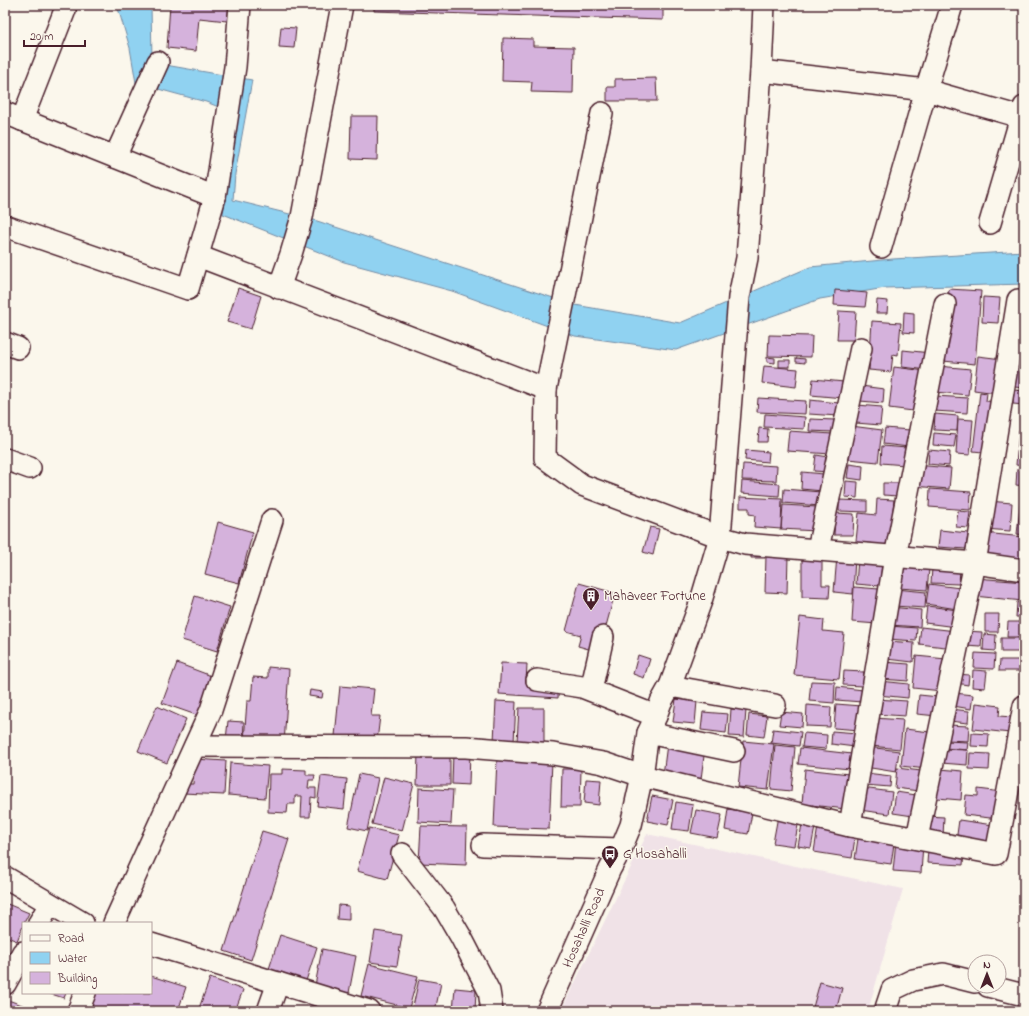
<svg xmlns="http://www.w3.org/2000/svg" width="1029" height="1016" viewBox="0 0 1029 1016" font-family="'Indie Flower',sans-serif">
	<rect width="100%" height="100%" fill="#fbf7ec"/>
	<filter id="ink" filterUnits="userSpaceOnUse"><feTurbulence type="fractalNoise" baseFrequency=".025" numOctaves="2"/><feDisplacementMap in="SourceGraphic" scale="8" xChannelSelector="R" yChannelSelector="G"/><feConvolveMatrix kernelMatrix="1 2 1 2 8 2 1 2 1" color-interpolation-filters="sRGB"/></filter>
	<g filter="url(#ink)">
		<path fill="#f0e2e7" d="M647,834L903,889L868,1011H561Z"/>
		<path fill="#90d2f1" stroke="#748aa2" d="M117,5H151L152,60L171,66L252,80L235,174L233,200L314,220L575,305L680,323L810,267L893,259L1024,251V284L885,288L820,299L676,350L575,336L452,291L344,262L223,214L237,114L206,102L136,83L130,48Z"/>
		<path fill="#d5b2dc" stroke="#4a1f2b" d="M170,5H229L227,21L199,18L196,51L167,48Z
			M374,5H663V20L374,11Z
			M281,27L296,28L294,48L279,47Z
			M503,38L533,39V46L574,47L573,93L531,92L532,82L502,81Z
			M656,78L657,101H607V87H615V79Z
			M351,116H378L377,160L350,159Z
			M238,288L261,296L251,329L227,322Z
			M949,289L981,291L975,364L943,361Z
			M835,290L867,293L865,307L834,305Z
			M983,297L1000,298L998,323L982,322Z
			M877,300L888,301L887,313H876Z
			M839,311L856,312L854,340H837Z
			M904,312L914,313V333L903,332Z
			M872,321L901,323L898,355L893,354L891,372L869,370Z
			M769,335L812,336L811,357L768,356Z
			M903,350L930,353L928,370L902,367Z
			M978,356L1002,359L997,393L974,390Z
			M767,357L775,358V363L767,362Z
			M796,358L805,359V363L796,362Z
			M779,360H790V367H779Z
			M1018,364H1024V388L1015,387Z
			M764,366L798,369L796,387L762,383Z
			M938,366L971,369L968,395L936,392Z
			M894,367L926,371L921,412L889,408Z
			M813,379L844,382L843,398L811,395Z
			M861,386L884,389L883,403L860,401Z
			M1014,390L1024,391V405L1013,404Z
			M980,392L987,393L986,401L998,402L992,453L973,451Z
			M935,396L968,398L967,413L934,411Z
			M758,398L806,401L805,414L757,412Z
			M810,400L839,403L838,416L809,414Z
			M857,405L882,407L880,425L856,423Z
			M765,414L805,417L804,429L764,427Z
			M935,414L958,416L957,431L934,430Z
			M810,419L835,420L834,432L809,431Z
			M958,419L973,420L970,455L956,454Z
			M851,426L882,430L878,462L848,459Z
			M759,428L768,429L767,442H758Z
			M885,428L910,430L909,447L883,444Z
			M789,431L832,434L831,454L787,451Z
			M1019,431H1024V466L1016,465Z
			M934,433L956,435L954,447L933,445Z
			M882,446L907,448L905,465L881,463Z
			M746,450L769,452L768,462L745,460Z
			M929,450L950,452L949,466L928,464Z
			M816,455L829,457L828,472L814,471Z
			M743,464L777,466L776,481L742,480Z
			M849,464L863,466L862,480L847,478Z
			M915,465L951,468L949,489L913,486Z
			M1017,469H1024V486L1016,485Z
			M802,472L824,474L823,491L801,489Z
			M742,481L780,484L779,496L741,493Z
			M846,481L858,482L857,498L845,497Z
			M883,483H898V496L883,495Z
			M784,489L821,492L820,506L783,503Z
			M930,489L971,492L970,510L929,507Z
			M740,497L782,499L781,529L754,527L755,515L749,514V508H740Z
			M1021,498H1024V535L1017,534Z
			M877,499L894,500L888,554L855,550L859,513L876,515Z
			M839,500L867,501V512L839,511Z
			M988,501L1012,503L1010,531L985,529Z
			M783,505L817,507L816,531L781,529Z
			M958,511L970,512L968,528L956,527Z
			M835,513L854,514L853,535H834Z
			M218,522L253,532L239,583L205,574Z
			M650,527L659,529L653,555L643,552Z
			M940,530L968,533L966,549L938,547Z
			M984,533L1024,537V561L981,555Z
			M751,549H765V558H751Z
			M802,551L822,553V585H830L829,598L802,597Z
			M766,555L788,556L787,593L765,592Z
			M837,556L855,557L853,594L834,592Z
			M858,559L882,561L880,586L856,584Z
			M901,567L929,569L927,590L899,588Z
			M932,568L960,569L959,584L931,583Z
			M976,578L1024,582L1023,601L974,596Z
			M579,583L615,593L599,652L578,646L581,635L566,631Z
			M929,584L960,588L957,609L926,604Z
			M854,587L879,589L877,624L852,622Z
			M896,589L926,592L925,608L894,606Z
			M195,596L230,607L217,651L182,640Z
			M1017,602L1024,603V617H1016Z
			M927,606L958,610L956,627L925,623Z
			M890,607L921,610L920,627L889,625Z
			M985,614H999L998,632H985Z
			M800,617L824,620L823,631L844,633L839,679L794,675Z
			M1008,622H1024V637H1007Z
			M889,626L917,628L916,641L888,639Z
			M921,627L956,631L954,648L919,644Z
			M966,631L982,632L981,647L965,646Z
			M984,634L996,635L995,651L983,650Z
			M1001,638H1024V652H1001Z
			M887,641L914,643L913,662L886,659Z
			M975,653L995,654L994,669L974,668Z
			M638,655L650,659L644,678L633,674Z
			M916,656L946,659L942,691L913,688Z
			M1000,660H1021V671H999Z
			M883,662L909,664L908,681L881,679Z
			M177,663L214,677L199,716L162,703Z
			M501,663L527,664L526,683L559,685L558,698L499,694Z
			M268,667L289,669L284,744L244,741L247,701H251L253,677L268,678Z
			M973,670L987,671L985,688L972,687Z
			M844,671L864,672L863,686L843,685Z
			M957,674L969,675L968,685L956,683Z
			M811,681L835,682L834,703L809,701Z
			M880,681L909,684L908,698L878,695Z
			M340,686L374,689L371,716H380L377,741L335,736Z
			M837,687L863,690L862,702L836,700Z
			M310,690L323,692L322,698L309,696Z
			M954,693L973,695L971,709L953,706Z
			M919,695L939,697L937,716L917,714Z
			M676,699L697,701L695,724L673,722Z
			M876,699L907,701L905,716L875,714Z
			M496,701L516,702L514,742L494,741Z
			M976,703L1000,706L999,716L1012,717L1010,733L973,729Z
			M836,704L862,706L860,730L834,728Z
			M807,705L831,707L830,727L806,726Z
			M157,706L186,719L167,763L138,751Z
			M519,708H544V743L517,742Z
			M731,709L746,710L744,737L729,736Z
			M950,709L969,711L968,723L949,721Z
			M703,712L728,714L726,733L701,730Z
			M781,712L803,714L802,727L779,725Z
			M749,714L767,716L764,737L747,735Z
			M874,718L903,720L900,749L871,746Z
			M228,721L244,722L243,741L226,740Z
			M948,725L969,726L968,741L947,740Z
			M773,729L801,732L799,746L771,743Z
			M905,729L930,732L926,769L901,766Z
			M832,731L857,733L855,747L831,744Z
			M804,733L827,735L826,749L802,747Z
			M972,733L989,734L988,747L971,746Z
			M743,741L774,744L768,790L738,787Z
			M945,741L968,742L967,750L945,748Z
			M667,744L705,748L701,779L663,775Z
			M775,745L795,747L791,791L771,789Z
			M868,747L899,751L896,772L865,767Z
			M800,748L852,754L850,769L798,764Z
			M942,749L968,750L967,765L941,763Z
			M453,752H470L469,785L452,784Z
			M418,753L450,754V785H417Z
			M970,753L990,754L989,770L969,769Z
			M497,758L552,761L549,829L494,827Z
			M195,759L226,761L224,795L183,793L184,784H193Z
			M230,763L268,766L265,798L228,795Z
			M897,768L921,771L919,791L895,788Z
			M282,769L306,770V775H315L314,780H309L308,788H316V798L311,797L310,817H301L302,796H295V804H288L287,813L268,812L269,774H282Z
			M562,769H581L580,807H561Z
			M805,769L849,774L846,809L802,804Z
			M940,769L963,771L961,800L937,798Z
			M866,773L891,776L890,787L865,785Z
			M359,774L378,778L367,831L348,827Z
			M321,776L347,779L344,809L317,806Z
			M384,777L414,784L402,831L372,824Z
			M586,779L601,780L599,805L584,803Z
			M419,788L453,790L451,824L418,822Z
			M862,788L892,792L889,814L859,810Z
			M978,789L1002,792L999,819L964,815L966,795L978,796Z
			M896,792L916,795L913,816L893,813Z
			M652,796L673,800L668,825L647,821Z
			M676,802L693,805L689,831L672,829Z
			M728,809L752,813L748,834L725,830Z
			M696,810L722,815L717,838L691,833Z
			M778,816L799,820L794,846L773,843Z
			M927,816L944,817L943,836L926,834Z
			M803,819L816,822L811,848L798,846Z
			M959,820L993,825L990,846L956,842Z
			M421,826L467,827L466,865L419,863Z
			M818,826L856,831L852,858L814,852Z
			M369,828L399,835L387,879L357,871Z
			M262,831L289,839L251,960L224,951Z
			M859,832L895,837L891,864L855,859Z
			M896,841L923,844L921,873L893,871Z
			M928,850L964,852L963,865L927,863Z
			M5,903L29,913L24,923H23V926L17,941L5,936Z
			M338,905L349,906V920L337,919Z
			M375,931L402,935L397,966L370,962Z
			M280,935L317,947L305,984L268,972Z
			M322,949L356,956L348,998L314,991Z
			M369,964L418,976L409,1008L361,996Z
			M151,976L186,987L178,1011H85L91,993H151Z
			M210,978L243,990L235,1011H198Z
			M419,979L441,983L435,1011H412Z
			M820,982L842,988L836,1011H812Z
			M455,988L476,990L475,1011H453Z
			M48,993H66L64,998Z
			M8,1000L39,1011H5Z"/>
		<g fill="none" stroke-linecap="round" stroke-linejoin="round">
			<defs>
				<g id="minor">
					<path d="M761,71L926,90L952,5"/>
					<path d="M5,113L215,197L188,289L5,226"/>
					<path d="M602,113L546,389L545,458L582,485L720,537L745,544L975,563L1024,570"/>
					<path d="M22,120L65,10"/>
					<path d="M115,157L158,62"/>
					<path d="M215,197L235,67L240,5"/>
					<path d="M990,223L1024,107"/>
					<path d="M881,247L926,90L1024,118"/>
					<path d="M198,256L546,389"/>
					<path d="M279,288L291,254L302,217L342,5"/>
					<path d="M5,343L18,348"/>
					<path d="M5,459L30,468"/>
					<path d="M818,549L861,348"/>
					<path d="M537,680L582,687L656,716"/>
					<path d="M670,686L775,705"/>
					<path d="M591,690L603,637"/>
					<path d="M648,733L734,751"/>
					<path d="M195,746L466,747L553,754L603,763L642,776L850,826L996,854L1024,706"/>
					<path d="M850,826L895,557L945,304"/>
					<path d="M917,838L975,563L1018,300"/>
					<path d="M483,845L621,849"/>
					<path d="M402,854L444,908L461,937L489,991L492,1011"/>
					<path d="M5,877L83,923"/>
					<path d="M39,923L50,904"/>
					<path d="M114,923L211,710L272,520"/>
					<path d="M151,944L369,1011"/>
					<path d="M5,984L23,952"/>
					<path d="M988,986L1024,995"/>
					<path d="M78,1011L85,993"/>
					<path d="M268,1011L278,983"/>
					<path id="s1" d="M547,1011L610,869L621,849L631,825L642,776L648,733L656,716L661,702L670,686L701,601L720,537L739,297L747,258L761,71L764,5"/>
					<path d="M885,1011L892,990L913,980L943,974L975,982"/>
				</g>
			</defs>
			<use href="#minor" stroke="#4a1f2b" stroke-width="24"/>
			<use href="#minor" stroke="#fbf7ec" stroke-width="21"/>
		</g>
	</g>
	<defs>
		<symbol id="building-pin" viewBox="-11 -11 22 30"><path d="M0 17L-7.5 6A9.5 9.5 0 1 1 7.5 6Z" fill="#4a1f2b" stroke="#fbf7ec"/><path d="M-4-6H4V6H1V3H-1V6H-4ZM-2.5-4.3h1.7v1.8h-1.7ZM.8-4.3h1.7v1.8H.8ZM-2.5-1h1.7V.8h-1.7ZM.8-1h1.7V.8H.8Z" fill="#fff"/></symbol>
		<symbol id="bus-pin" viewBox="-11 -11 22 30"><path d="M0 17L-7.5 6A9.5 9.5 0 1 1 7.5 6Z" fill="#4a1f2b" stroke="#fbf7ec"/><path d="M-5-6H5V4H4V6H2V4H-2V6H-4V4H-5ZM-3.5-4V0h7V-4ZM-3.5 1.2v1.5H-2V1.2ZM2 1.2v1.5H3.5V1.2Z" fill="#fff"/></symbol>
	</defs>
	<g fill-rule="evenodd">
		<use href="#building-pin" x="581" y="586" width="20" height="27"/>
		<use href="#bus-pin" x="600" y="844" width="20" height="27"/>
	</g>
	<g text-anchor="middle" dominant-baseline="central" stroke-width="3" stroke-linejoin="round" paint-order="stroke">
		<g font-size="14" fill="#4a1f2b" stroke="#fbf7ec" text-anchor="start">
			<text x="604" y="596">Mahaveer Fortune</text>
			<text x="623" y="854">G Hosahalli</text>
		</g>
		<g font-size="14" fill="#4a1f2b" stroke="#fbf7ec">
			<text stroke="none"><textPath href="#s1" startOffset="91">Hosahalli Road</textPath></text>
		</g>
	</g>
	<rect width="1029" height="1016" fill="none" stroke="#fbf7ec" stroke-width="20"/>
	<rect x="10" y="10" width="1009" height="996" fill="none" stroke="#4a1f2b" stroke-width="1.5" filter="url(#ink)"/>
	<rect x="22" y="922" width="130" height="72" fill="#fbf7ec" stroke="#b4a19f"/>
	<rect x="30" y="935" width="20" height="6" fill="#fbf7ec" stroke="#b4a19f"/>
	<text x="58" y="942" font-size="12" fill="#4a1f2b">Road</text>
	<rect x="30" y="952" width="20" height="12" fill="#90d2f1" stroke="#b4a19f"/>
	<text x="58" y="962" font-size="12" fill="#4a1f2b">Water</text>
	<rect x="30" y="972" width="20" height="12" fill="#d5b2dc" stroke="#b4a19f"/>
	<text x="58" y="982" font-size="12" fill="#4a1f2b">Building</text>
	<g transform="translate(987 974)"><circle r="19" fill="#fbf7ec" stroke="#b4a19f"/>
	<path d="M0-3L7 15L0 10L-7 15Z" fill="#4a1f2b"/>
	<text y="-6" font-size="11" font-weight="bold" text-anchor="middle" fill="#4a1f2b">N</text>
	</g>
	<path d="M24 40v6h61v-6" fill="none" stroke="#4a1f2b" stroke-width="2"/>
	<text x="30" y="40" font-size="12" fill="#4a1f2b" stroke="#fbf7ec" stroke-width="3" paint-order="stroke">20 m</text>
</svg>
